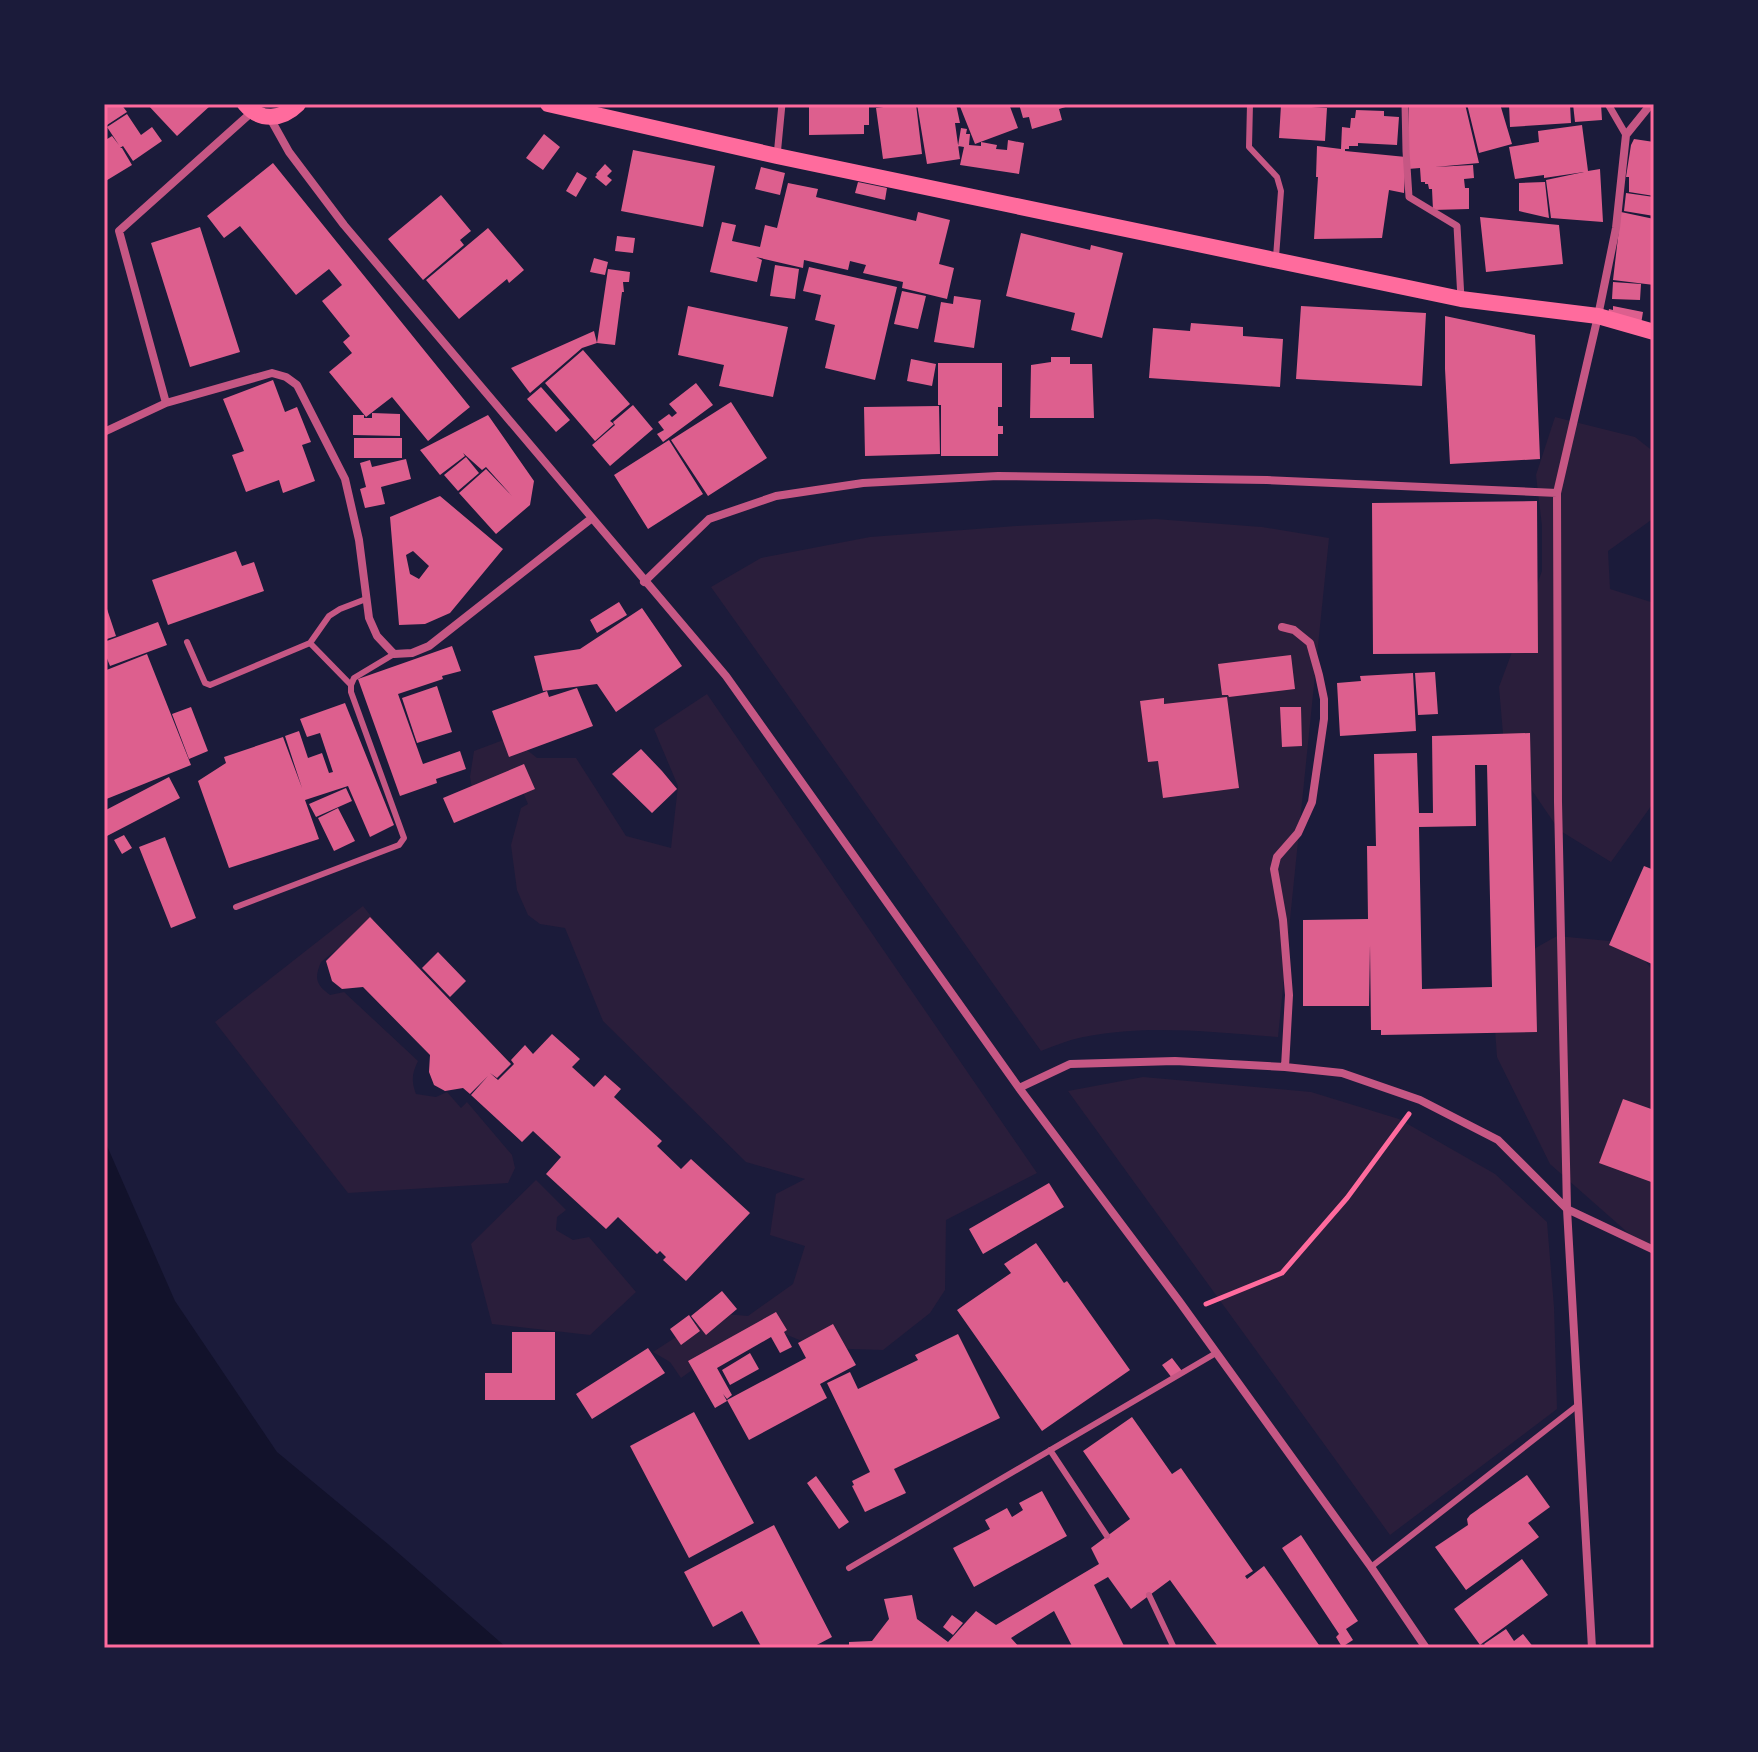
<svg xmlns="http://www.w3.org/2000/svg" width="1758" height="1752" viewBox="0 0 1758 1752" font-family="Rubik,sans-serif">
	<rect width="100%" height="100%" fill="#1b1b3a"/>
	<path fill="#2a1e3b" d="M1555,417L1635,437L1654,452V518L1608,551L1610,589L1654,603V802L1611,862L1559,830L1531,789L1503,734L1499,687L1542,571V526L1536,475Z
		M1155,519L1262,527L1329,538L1278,1037C1209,1032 1138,1023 1071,1040C1061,1043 1051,1047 1041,1051L711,587L761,558L870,537L1016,526Z
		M707,694L1037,1173L946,1220L945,1290L930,1313L883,1350L819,1348L780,1332L724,1347L681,1378L670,1362L653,1352L713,1313L748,1316L793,1284L805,1246L770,1235L776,1194L805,1179L746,1162L603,1021L565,928L540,924L528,915L517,890L511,845L521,808L528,804L520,785L474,801L470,777L474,751L511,737L537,758H576L626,836L671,848L678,786L654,729Z
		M363,906L374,920L321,962C314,978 316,985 330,995L344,992L418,1061C412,1073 411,1081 416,1094L436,1097L447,1092L461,1108L467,1102L512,1155L515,1168L508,1183L348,1193L215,1022Z
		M1557,936L1630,943L1654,972V1243L1643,1246L1550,1164L1497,1057L1491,973Z
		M1143,1077L1311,1092L1399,1119L1495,1174L1547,1222L1554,1307L1557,1409L1390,1535L1068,1091Z
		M536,1180L566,1210L557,1217L556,1230L573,1240L589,1237L636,1292L590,1335L492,1324L471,1244Z"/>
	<path fill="#12122b" d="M104,1139L175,1301L277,1452L388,1544L507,1648H104Z"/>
	<path fill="#dd5f8e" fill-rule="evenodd" d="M104,104H121L127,112L104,127Z
		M147,104H208L210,106L177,136Z
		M809,104H869V125H864V134L809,135Z
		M906,104H916L922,154L883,159L876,108Z
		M917,104H956L960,123H955L960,159L927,164Z
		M959,104H1009L1018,128L975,144Z
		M1019,104H1071L1072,105L1059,109L1062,120L1032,129L1029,117L1023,118Z
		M1409,104H1465L1479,163L1435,167L1473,165L1474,178L1464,179L1465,188H1469V209L1433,210L1432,189H1429L1428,184H1425V182H1421L1420,168L1408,169Z
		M1467,104H1500L1512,144L1479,153Z
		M1509,104H1570L1571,123L1510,127Z
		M1573,104H1601L1602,120L1575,122Z
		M1281,105L1327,108L1325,141L1279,138Z
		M1356,110L1384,111V116L1399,117L1397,145L1358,143V146H1349V149H1345V151L1406,157L1404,193L1389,190L1382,238L1314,239L1318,177H1316L1317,146L1341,149L1342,127L1350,128L1351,118H1355Z
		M127,114L141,135L152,127L162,141L133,161L123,146L120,148H122L132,165L104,182V141L112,136L119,145L107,127Z
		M1582,125L1588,171L1600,169L1603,222L1551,218L1546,180L1584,172L1544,178V175L1515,179L1509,147L1539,142L1538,131Z
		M961,128L967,129L966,134H970L969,145L981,146V142L997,145L996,149L1007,150L1008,140L1024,143L1019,174L960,165L964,147L958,146Z
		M544,134L560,147L543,170L526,158Z
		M1634,139L1654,142V196L1629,192V177H1626L1631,145Z
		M633,150L715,166L703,227L621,211Z
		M273,163L470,407L428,441L392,397L366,417L329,372L352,353L343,342L350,336L322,301L342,285L329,269L296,295L240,226L224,238L207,216Z
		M605,164L612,171L607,176L612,180L606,186L595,177L597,175L596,174Z
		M761,167L785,173L780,195L755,189Z
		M577,172L587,178L576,197L566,191Z
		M858,182L887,188L885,200L855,193Z
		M1545,182L1549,218L1519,211V183Z
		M788,183L818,189L816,197L916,221L918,212L950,220L939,264L954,268L947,299L902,288L903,282L863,273L866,265L850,261L848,270L804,260L803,268L756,257L762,260L757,282L710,272L722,222L736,225L732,241L760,247L765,225L777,228Z
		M1626,193L1654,197V216L1624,211Z
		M441,195L471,231L460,240L464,245L423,280L388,239Z
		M1621,212L1654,219V285L1613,280Z
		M1480,217L1559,225L1563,264L1486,272Z
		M200,227L240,352L190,367L151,243Z
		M488,228L524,270L509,283L507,279L459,319L426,280Z
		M1021,233L1090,250L1091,245L1123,253L1102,338L1071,330L1075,313L1006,296Z
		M617,236L635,238L633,253L615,251Z
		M594,258L608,262L605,275L590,272Z
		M775,265L799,269L795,299L770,296Z
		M809,267L897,287L875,380L825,368L835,325L815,320L821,295L803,291Z
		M608,269L630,272L629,282H623L624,292H622L615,345L597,343Z
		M1613,282L1641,284L1640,300L1612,299Z
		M902,291L926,296L918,329L894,324Z
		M954,296L981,300L974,348L934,342L941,302L953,304Z
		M688,306L788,327L773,397L719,386L724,365L678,355Z
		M1301,306L1426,313L1422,386L1296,379Z
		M1613,306L1643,312L1641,324L1607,318L1609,309L1613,310Z
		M1445,316L1535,335L1540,459L1450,464L1445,369Z
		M1191,323L1243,327V336L1283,339L1280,387L1149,378L1153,328L1190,331Z
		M594,331L597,343L582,348L530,393L511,368Z
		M583,350L630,404L610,421L614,424L595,441L545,383Z
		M1051,357H1070V364H1092L1094,418H1030L1031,365L1051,362Z
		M911,359L936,364L932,386L907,381Z
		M938,363H1002V407H998V426H1003V434H998V456H941V405H938Z
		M273,380L285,412L297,407L311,442L302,445L315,481L283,493L279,480L246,492L232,455L244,451L223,399Z
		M696,383L713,405L663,442L657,434L664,430L658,422L669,414L672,417L677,413L669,404Z
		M541,387L570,420L556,432L527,399Z
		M731,402L767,458L708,496L671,440Z
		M633,405L653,429L610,466L592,445L615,425L613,422Z
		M939,406L940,454L865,456L864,407Z
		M372,413L400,414V436L353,435V415H364V418H372Z
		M488,415L534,481L530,505L496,534L459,493L486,469L513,497L486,467L482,470L463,453L465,456L440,475L420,450Z
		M354,438H402V458H354Z
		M669,440L703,494L648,529L614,475Z
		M466,457L479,473L458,491L444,475Z
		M406,459L411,479L381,487L385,504L365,508L360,489L366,487L360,463L370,460L372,467Z
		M440,496L503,549L450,613L425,624L399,625L390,517ZM413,551L429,566L419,579L410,574L406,555Z
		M1537,501L1538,653L1373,654L1372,503Z
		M236,551L242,566L254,562L264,591L168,625L152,580Z
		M619,602L627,615L597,633L590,620Z
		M642,608L682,666L616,712L597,684L543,691L534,656L580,649Z
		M107,609L116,636L104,640V610Z
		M158,622L167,645L110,666L104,651V642Z
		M452,646L461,671L442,676L443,679L398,694L423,764L460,751L466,769L436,779L437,783L400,796L358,679Z
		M147,654L191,765L104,800V671Z
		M1291,655L1295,689L1229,697L1228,695H1222L1218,664Z
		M1435,672L1438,714L1418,715L1415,673Z
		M1413,673L1416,731L1340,736L1337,683L1361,681L1360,676Z
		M437,686L452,732L417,743L402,698Z
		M577,688L593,726L509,757L492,711L547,691L549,697Z
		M1227,697L1239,788L1163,798L1158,761L1148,762L1140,701L1164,698V704Z
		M345,703L394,825L370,837L348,786L305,800L319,839L229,868L198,781L226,763L224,757L283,737L302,788L285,736L299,731L308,758L322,753L329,773L333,772L320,733L307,737L300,719Z
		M191,707L208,751L189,759L172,714Z
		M1280,707H1301L1302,746L1282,747Z
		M1530,733L1537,1032L1381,1035V1030H1371L1370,945L1369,1006H1303V920L1368,919L1367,846H1376L1374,754L1417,753L1419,813H1433L1432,736ZM1475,765H1487L1492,987L1422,989L1419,827L1476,826Z
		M641,749L662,771L677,789L652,813L612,774Z
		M524,764L535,789L454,823L443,798Z
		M169,777L180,798L107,836L104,830V811Z
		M346,788L352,801L316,817L309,804Z
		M338,808L355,841L334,851L318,818Z
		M124,835L132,848L122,854L114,840Z
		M165,837L196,918L171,928L139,847Z
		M1644,866L1654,870V960L1652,964L1609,945Z
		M370,917L511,1064L497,1078L490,1073L498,1080L514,1064L511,1060L525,1045L533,1054L552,1034L580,1059L572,1067L594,1087L605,1075L621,1089L614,1097L662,1141L657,1146L681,1169L691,1159L750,1213L686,1281L663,1260L666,1257L660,1251L657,1254L618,1217L606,1229L546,1174L561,1157L533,1131L522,1142L471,1095L488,1076L470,1094L463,1088L445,1091L434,1085L429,1072L430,1055L363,987L342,989L332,981L326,961Z
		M438,952L466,981L450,997L422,968Z
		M1623,1099L1654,1110V1183L1599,1163Z
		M1049,1183L1064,1207L983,1254L969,1229Z
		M1036,1243L1064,1283L1067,1281L1130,1370L1042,1431L957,1310L1011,1273L1004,1264Z
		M722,1291L737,1309L706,1335L691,1316Z
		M776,1312L787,1330L784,1332L792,1347L780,1353L771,1337L717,1368L732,1395L727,1399L723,1394L727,1401L715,1408L688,1361Z
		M689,1315L700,1331L681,1345L670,1329Z
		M833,1324L856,1365L820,1384L827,1398L749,1440L727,1400L806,1358L798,1343Z
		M512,1332H555V1400H485V1373H512Z
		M958,1334L1000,1418L894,1469L906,1493L865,1512L852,1486L854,1485L852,1481L870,1472L827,1383L850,1372L858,1389L918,1360L915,1355Z
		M648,1348L665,1373L592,1419L576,1394Z
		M750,1353L759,1369L730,1385L722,1370Z
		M1172,1358L1182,1371L1172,1378L1162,1365Z
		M694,1412L754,1523L689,1558L630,1446Z
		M1132,1417L1172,1474L1181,1468L1253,1571L1245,1576L1247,1579L1264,1566L1319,1645L1314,1648H1219L1170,1580L1131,1609L1108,1577L1094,1585L1125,1648H1073L1054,1611L1011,1638L1020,1648H849V1642L872,1641L889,1619L884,1599L912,1595L917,1619L948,1642L976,1611L996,1625L1099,1564L1091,1548L1130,1519L1083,1451Z
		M1527,1475L1550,1507L1528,1523L1539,1537L1466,1590L1435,1547L1468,1525L1467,1519L1470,1515Z
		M816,1476L849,1522L839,1529L807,1483Z
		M1042,1491L1067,1536L974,1587L953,1548L990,1529L985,1520L1007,1508L1012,1517L1023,1510L1019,1503Z
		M774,1525L832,1637L811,1648H762L742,1611L713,1627L684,1572Z
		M1301,1535L1358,1621L1346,1629L1353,1640L1342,1647L1336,1637L1339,1634L1282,1548Z
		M1522,1559L1548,1595L1480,1645L1454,1609Z
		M952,1615L963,1623L953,1635L943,1627Z
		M1506,1629L1514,1641L1523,1634L1534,1648H1487L1484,1644Z"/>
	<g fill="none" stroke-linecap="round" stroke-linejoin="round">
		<path stroke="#ff6b9d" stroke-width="5" d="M1206,1304L1282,1273L1347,1198L1409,1114"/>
		<path stroke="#c65784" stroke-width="6" d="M1250,104L1249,147L1277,177L1281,191L1276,257
			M187,642L205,683L210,685L310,643L351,685
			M310,643L329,616L340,609L366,599
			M236,907L399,845L404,838L351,692V685L354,678L394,654
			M1050,1450L1107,1536
			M1371,1567L1578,1405
			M849,1568L1216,1353
			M1149,1595L1174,1648"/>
		<path stroke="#c65784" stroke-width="7" d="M1405,104L1406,151L1409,197L1457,226L1461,299
			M1608,104L1626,135
			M777,156L782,104"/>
		<path stroke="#c65784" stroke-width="8" d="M252,112L119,231L166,403L272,373L286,377L297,385L345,479L359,540L369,618L377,636L394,654L412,653L429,646L592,518
			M270,118L289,152L344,225L726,676L1019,1088L1179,1301L1371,1567L1426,1648
			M104,432L166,403
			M644,582L709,519L776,496L863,483L998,476L1267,480L1557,493
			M1282,627L1294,630L1310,643L1319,675L1324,699V719L1312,802L1298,833L1277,857L1274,869L1283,920L1289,995L1285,1067
			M1019,1088L1070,1064L1175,1061L1285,1067L1342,1073L1420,1100L1498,1140L1567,1209L1654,1250
			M1592,1648L1567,1209L1558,802L1557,493L1598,316L1616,228L1626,135L1651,104"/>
		<path stroke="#ff6b9d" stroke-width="16" d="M245,104C260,122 282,120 298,104
			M548,104L777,156L1461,299L1598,316L1654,332"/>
	</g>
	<rect width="1758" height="1752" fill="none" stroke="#1b1b3a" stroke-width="212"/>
	<rect x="106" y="106" width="1546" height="1540" fill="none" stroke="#ff6b9d" stroke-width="3"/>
</svg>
